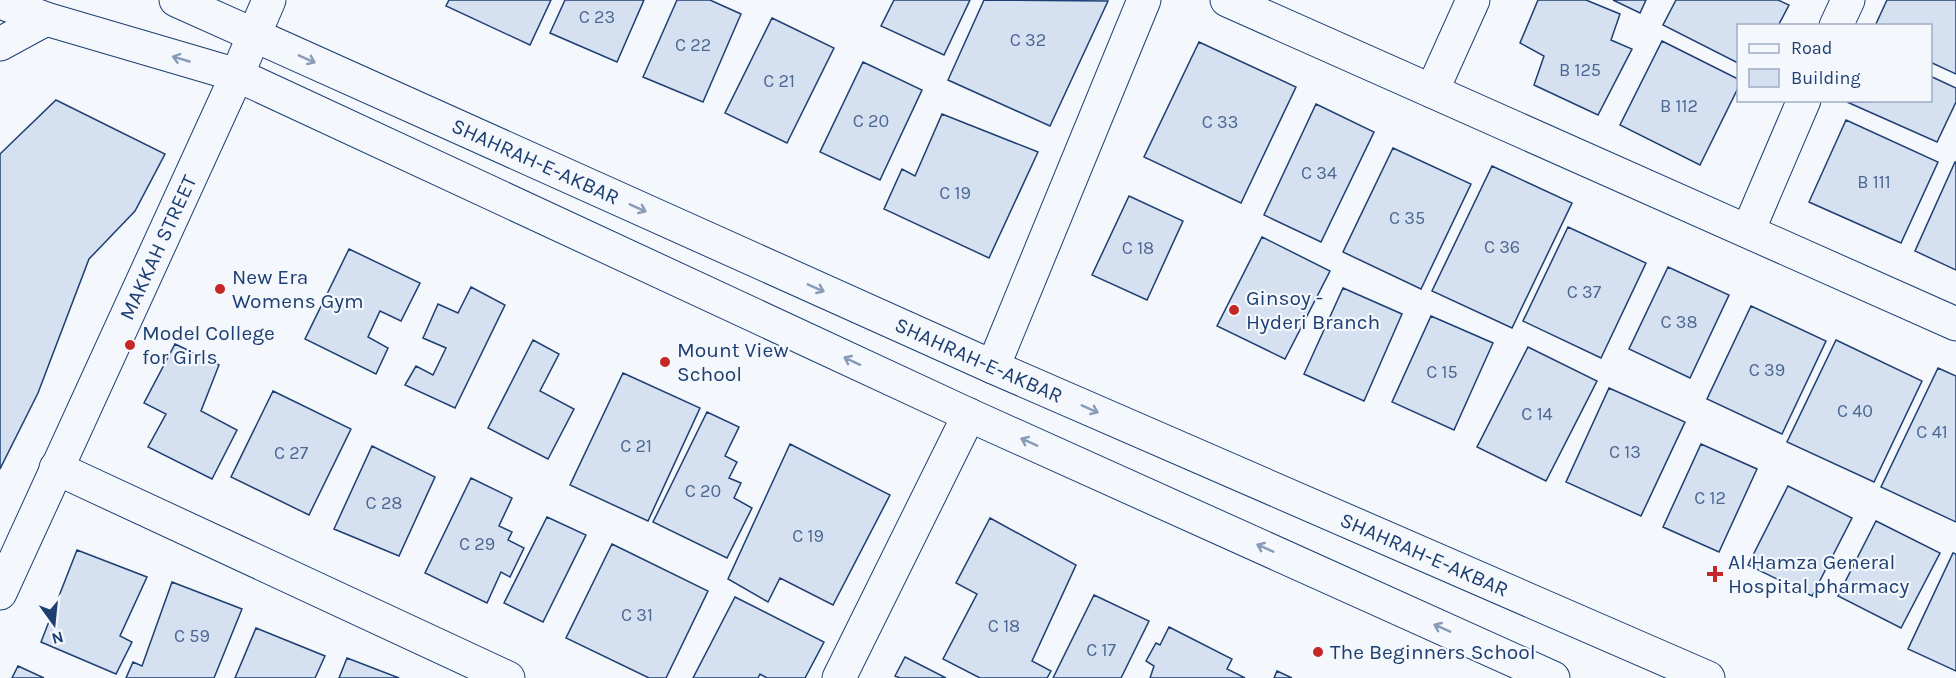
<svg xmlns="http://www.w3.org/2000/svg" width="1956" height="678" viewBox="0 0 1956 678" font-family="Karla,sans-serif">
	<rect width="100%" height="100%" fill="#f4f7fb"/>
	<path fill="#d5e0f0" stroke="#1d3f73" stroke-width="1.5" d="M449,0H551L530,45L446,6Z
		M565,0H644L617,62L550,33Z
		M677,0H710L741,14L703,102L643,77Z
		M894,0H970L944,55L881,26Z
		M984,0L1108,1L1050,126L948,80Z
		M1538,0H1586L1620,14L1611,40L1632,49L1598,115L1534,85L1544,56L1520,43Z
		M1613,0H1646L1640,13Z
		M1676,0H1778L1789,5L1778,26H1738V63L1663,25Z
		M1887,0H1956V74L1930,62V26H1875Z
		M772,18L834,48L787,143L725,113Z
		M1662,41L1738,79V88L1700,165L1620,125Z
		M1199,42L1296,87L1241,203L1144,157Z
		M863,62L922,90L880,180L820,152Z
		M1930,76L1956,88V102L1937,142L1847,102L1930,100Z
		M56,100L165,154L135,211L89,259L38,393L0,469V154Z
		M1316,104L1374,132L1321,242L1264,215Z
		M942,114L1038,152L989,258L884,209L902,169L915,176Z
		M1846,120L1938,162L1901,243L1809,202Z
		M1393,148L1471,184L1421,289L1343,252Z
		M1955,162H1956V270L1915,251Z
		M1492,166L1572,203L1512,328L1432,291Z
		M1129,196L1183,221L1147,300L1092,275Z
		M1568,227L1646,263L1601,358L1523,321Z
		M1262,237L1330,271L1285,359L1217,326Z
		M349,249L420,283L401,321L380,311L368,337L388,348L376,374L305,339Z
		M1668,267L1729,295L1690,378L1629,349Z
		M471,287L505,305L455,408L405,385L416,366L433,375L446,348L423,338L438,304L458,313Z
		M1343,288L1402,314L1364,401L1304,374Z
		M1751,306L1826,341L1782,434L1707,399Z
		M1431,316L1493,343L1454,430L1392,402Z
		M533,340L559,354L540,391L574,409L548,459L488,428Z
		M1836,340L1922,381L1874,482L1787,442Z
		M175,344L219,365L201,411L237,430L212,479L148,447L166,414L144,403Z
		M1528,347L1597,381L1546,481L1477,447Z
		M1938,368L1956,376V522L1881,487Z
		M623,373L700,408L648,521L570,485Z
		M1609,388L1685,422L1641,516L1566,482Z
		M273,391L351,429L309,515L231,477Z
		M707,412L739,427L725,456L737,462L729,478L741,483L734,498L752,508L727,558L653,522Z
		M790,444L890,495L833,605L780,578L768,602L728,579Z
		M1701,444L1757,469L1719,552L1663,527Z
		M372,446L435,477L399,556L334,529Z
		M471,478L512,498L499,526L512,532L508,540L524,548L510,577L501,572L487,603L425,573Z
		M1788,486L1852,518L1812,596L1748,565Z
		M547,517L586,535L543,622L504,603Z
		M990,518L1076,565L1032,661L1051,671L1047,678H980L943,659L977,594L956,583Z
		M1876,521L1940,553L1901,628L1838,596Z
		M612,544L708,591L666,678H649L566,638Z
		M77,550L147,577L120,636L132,642L116,674L41,642Z
		M1953,553L1956,554V671L1908,649Z
		M172,582L242,609L214,678H126L133,662L142,666Z
		M1094,595L1149,621L1121,678H1053Z
		M735,597L824,642L805,678H767L760,674L758,678H693Z
		M1169,627L1232,659L1227,669L1245,678H1150L1154,666L1146,661L1156,643L1160,645Z
		M256,628L325,656L315,678H235Z
		M905,657L946,678H900L895,676Z
		M347,658L399,678H339Z
		M18,666L44,678H12Z
		M1277,671L1292,678H1274Z"/>
	<g fill="none" stroke-linecap="round" stroke-linejoin="round">
		<defs>
			<g id="minor">
				<path d="M1227,0L1956,324"/>
				<path d="M1836,26L1848,0"/>
				<path d="M0,44L46,19"/>
				<path d="M1432,91L1473,0"/>
				<path d="M1748,231L1804,100"/>
				<path d="M993,367L1144,0"/>
				<path d="M56,468L508,678"/>
				<path id="s1" d="M0,593L237,75L269,0"/>
				<path d="M839,678L969,415"/>
			</g>
			<g id="major">
				<path id="s2" d="M176,0L993,367L1708,678"/>
				<path d="M0,2L46,19L237,75L969,415L1553,678"/>
			</g>
		</defs>
		<use href="#minor" stroke="#1d3f73" stroke-width="35"/>
		<use href="#major" stroke="#1d3f73" stroke-width="35"/>
		<use href="#minor" stroke="#f4f7fb" stroke-width="33"/>
		<use href="#major" stroke="#f4f7fb" stroke-width="33"/>
	</g>
	<defs><path id="oneway-shaft" d="M-6 0H5M1.5-3L5.5 0L1.5 3" fill="none" stroke-width="1.6" stroke-linecap="round" stroke-linejoin="round" transform="scale(1.5)"/></defs>
	<g stroke="#889bb7">
		<use href="#oneway-shaft" transform="translate(181 59) rotate(-164)"/>
		<use href="#oneway-shaft" transform="translate(307 59) rotate(24)"/>
		<use href="#oneway-shaft" transform="translate(638 208) rotate(24)"/>
		<use href="#oneway-shaft" transform="translate(816 288) rotate(24)"/>
		<use href="#oneway-shaft" transform="translate(852 361) rotate(-155)"/>
		<use href="#oneway-shaft" transform="translate(1090 409) rotate(24)"/>
		<use href="#oneway-shaft" transform="translate(1029 442) rotate(-156)"/>
		<use href="#oneway-shaft" transform="translate(1265 548) rotate(-156)"/>
		<use href="#oneway-shaft" transform="translate(1442 628) rotate(-156)"/>
	</g>
	<g fill="#c62828" stroke="#f4f7fb" stroke-width="2">
		<circle cx="220" cy="289" r="6"/>
		<circle cx="1234" cy="310" r="6"/>
		<circle cx="130" cy="345" r="6"/>
		<circle cx="665" cy="362" r="6"/>
		<path d="M1712 565h6v6h6v6h-6v6h-6v-6h-6v-6h6z"/>
		<circle cx="1318" cy="652" r="6"/>
	</g>
	<g text-anchor="middle" dominant-baseline="central" stroke-width="4.5" stroke-linejoin="round" paint-order="stroke">
		<g font-size="18" fill="#4b6792">
			<text x="597" y="17">C 23</text>
			<text x="1028" y="40">C 32</text>
			<text x="693" y="45">C 22</text>
			<text x="1580" y="70">B 125</text>
			<text x="779" y="81">C 21</text>
			<text x="1679" y="106">B 112</text>
			<text x="871" y="121">C 20</text>
			<text x="1220" y="122">C 33</text>
			<text x="1319" y="173">C 34</text>
			<text x="1874" y="182">B 111</text>
			<text x="955" y="193">C 19</text>
			<text x="1407" y="218">C 35</text>
			<text x="1502" y="247">C 36</text>
			<text x="1138" y="248">C 18</text>
			<text x="1584" y="292">C 37</text>
			<text x="1679" y="322">C 38</text>
			<text x="1767" y="370">C 39</text>
			<text x="1442" y="372">C 15</text>
			<text x="1855" y="411">C 40</text>
			<text x="1537" y="414">C 14</text>
			<text x="1932" y="432">C 41</text>
			<text x="636" y="446">C 21</text>
			<text x="1625" y="452">C 13</text>
			<text x="291" y="453">C 27</text>
			<text x="703" y="491">C 20</text>
			<text x="1710" y="498">C 12</text>
			<text x="384" y="503">C 28</text>
			<text x="808" y="536">C 19</text>
			<text x="477" y="544">C 29</text>
			<text x="637" y="615">C 31</text>
			<text x="1004" y="626">C 18</text>
			<text x="192" y="636">C 59</text>
			<text x="1101" y="650">C 17</text>
		</g>
		<g font-size="21" fill="#1d3f73" stroke="#f4f7fb">
			<text stroke="none"><textPath href="#s2" startOffset="394">SHAHRAH-E-AKBAR</textPath></text>
			<text stroke="none"><textPath href="#s1" startOffset="380">MAKKAH STREET</textPath></text>
			<text stroke="none"><textPath href="#s2" startOffset="880">SHAHRAH-E-AKBAR</textPath></text>
			<text stroke="none"><textPath href="#s2" startOffset="1366">SHAHRAH-E-AKBAR</textPath></text>
		</g>
		<g font-size="21" fill="#1d3f73" stroke="#f4f7fb" text-anchor="start">
			<text x="232" y="277">New Era<tspan x="232" dy="24">Womens Gym</tspan></text>
			<text x="1246" y="298">Ginsoy -<tspan x="1246" dy="24">Hyderi Branch</tspan></text>
			<text x="142" y="333">Model College<tspan x="142" dy="24">for Girls</tspan></text>
			<text x="677" y="350">Mount View<tspan x="677" dy="24">School</tspan></text>
			<text x="1728" y="562">Al Hamza General<tspan x="1728" dy="24">Hospital pharmacy</tspan></text>
			<text x="1330" y="652">The Beginners School</text>
		</g>
	</g>
	<rect x="1737" y="24" width="195" height="78" fill="#f4f7fb" stroke="#9eadc5" stroke-width="1.5"/>
	<rect x="1749" y="44" width="30" height="9" fill="#f4f7fb" stroke="#9eadc5" stroke-width="1.5"/>
	<text x="1791" y="54" font-size="18" fill="#1d3f73">Road</text>
	<rect x="1749" y="69" width="30" height="18" fill="#d5e0f0" stroke="#9eadc5" stroke-width="1.5"/>
	<text x="1791" y="84" font-size="18" fill="#1d3f73">Building</text>
	<g transform="translate(54 624) rotate(165)" stroke="#f4f7fb" stroke-width="4.5" paint-order="stroke">
	<path d="M0-4.5L10 22L0 15L-10 22Z" fill="#1d3f73"/>
	<text y="-9" font-size="16" font-weight="bold" text-anchor="middle" fill="#1d3f73">N</text>
	</g>
</svg>
